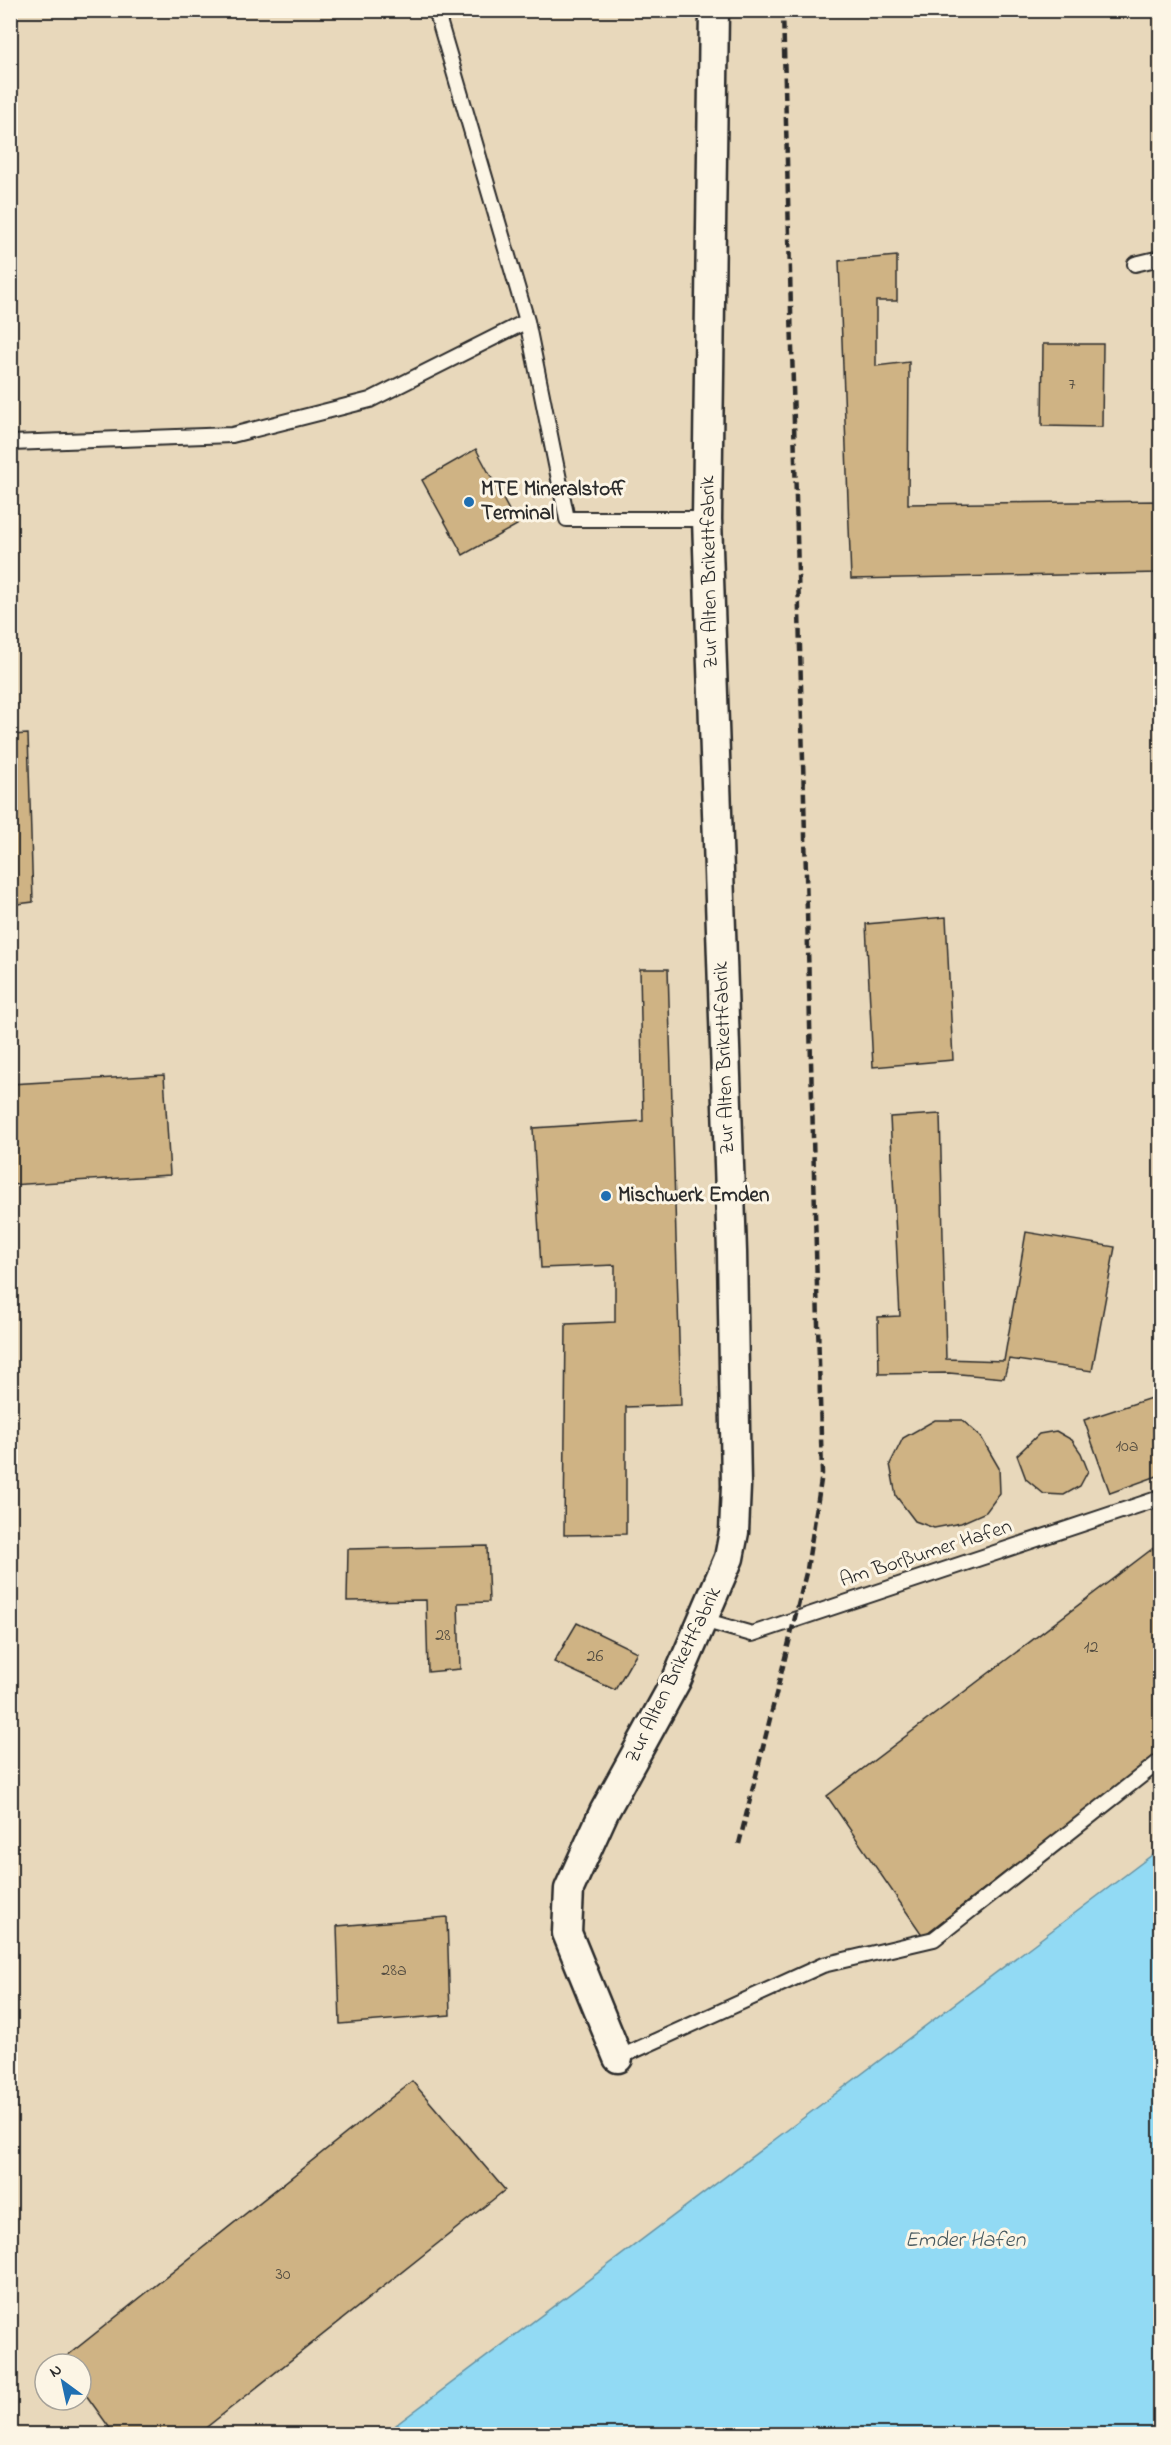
<svg xmlns="http://www.w3.org/2000/svg" width="1171" height="2445" viewBox="0 0 1171 2445" font-family="'Indie Flower',sans-serif">
	<rect width="100%" height="100%" fill="#f3e8d2"/>
	<filter id="ink" filterUnits="userSpaceOnUse"><feTurbulence type="fractalNoise" baseFrequency=".0167" numOctaves="2"/><feDisplacementMap in="SourceGraphic" scale="12" xChannelSelector="R" yChannelSelector="G"/><feConvolveMatrix kernelMatrix="1 2 1 2 8 2 1 2 1" color-interpolation-filters="sRGB"/></filter>
	<g filter="url(#ink)">
		<path fill="#e8d8bb" fill-rule="evenodd" d="M11,11H1160V1849L384,2434H11ZM45,2364H81V2400H45Z"/>
		<path fill="#92daf4" stroke="#6994a4" stroke-width="1.5" d="M1160,1849V2434H384Z"/>
		<path fill="#cfb384" stroke="#2b2b2b" stroke-width="1.5" d="M897,256V301H876V366L909,362L908,504L1160,501V573L851,579L839,261Z
			M1043,344H1103L1102,427L1042,426Z
			M476,449L517,525L463,555L422,480Z
			M28,734L33,902L10,905V735Z
			M946,917L953,1060L873,1067L866,924Z
			M640,969H668L681,1405L626,1407V1534L564,1535L566,1324L615,1322V1265L541,1268L533,1128L643,1121Z
			M164,1075L170,1175L10,1185V1084Z
			M940,1114L946,1359L1004,1361L1026,1232L1115,1247L1092,1371L1009,1359L1004,1378L949,1373L879,1374L878,1317L900,1316L890,1117Z
			M1160,1395V1475L1110,1493L1084,1420Z
			M935,1420H962L981,1437L999,1468L1000,1493L986,1512L961,1523L934,1528L915,1521L896,1496L890,1464L903,1438Z
			M1056,1431L1072,1440L1081,1453L1088,1471L1080,1486L1064,1495L1044,1494L1026,1479L1017,1455L1039,1434Z
			M1160,1543V1753L923,1936L827,1796Z
			M487,1546L489,1602L458,1603L460,1669L428,1672L426,1600L347,1601L348,1549Z
			M577,1623L637,1652L615,1690L554,1662Z
			M447,1917L450,2015L340,2024L337,1926Z
			M412,2081L505,2190L198,2434H114L81,2388V2364H64L62,2360Z"/>
		<g fill="none" stroke-linecap="round" stroke-linejoin="round">
			<defs>
				<path id="service" d="M436,10L527,321L567,519H707
					M1135,264L1160,258
					M10,443L232,435L370,400L527,321
					M703,1620L752,1634L1160,1498
					M618,2058L823,1965L934,1939L1160,1761"/>
				<path id="minor" d="M618,2058L567,1933L569,1889L604,1812L677,1679L729,1558L734,1532L736,1486L732,1252L707,519L714,10"/>
			</defs>
			<use href="#service" stroke="#2b2b2b" stroke-width="18"/>
			<use href="#minor" stroke="#2b2b2b" stroke-width="33"/>
			<use href="#service" stroke="#fcf5e5" stroke-width="14"/>
			<use href="#minor" stroke="#fcf5e5" stroke-width="28"/>
			<path stroke="#2b2b2b" stroke-width="4.5" stroke-dasharray="9 4.5" stroke-linecap="butt" d="M739,1844L807,1569L822,1474L783,10"/>
		</g>
	</g>
	<g fill="#1f6fb2" stroke="#fcf5e5" stroke-width="2">
		<circle cx="469" cy="502" r="6"/>
		<circle cx="606" cy="1196" r="6"/>
	</g>
	<g text-anchor="middle" dominant-baseline="central" stroke-width="6" stroke-linejoin="round" paint-order="stroke">
		<g font-size="18" fill="#544d41">
			<text x="1072" y="385">7</text>
			<text x="1127" y="1447">10a</text>
			<text x="443" y="1636">28</text>
			<text x="1091" y="1648">12</text>
			<text x="595" y="1657">26</text>
			<text x="394" y="1971">28a</text>
			<text x="283" y="2275">30</text>
		</g>
		<g font-size="21" font-weight="bold" fill="#2b2b2b" stroke="#fcf5e5" text-anchor="start">
			<text x="481" y="490">MTE Mineralstoff<tspan x="481" dy="24">Terminal</tspan></text>
			<text x="618" y="1196">Mischwerk Emden</text>
		</g>
		<g font-size="21" fill="#2b2b2b" stroke="#fcf5e5">
			<text transform="translate(710 572) rotate(-91)">Zur Alten Brikettfabrik</text>
			<text transform="translate(725 1058) rotate(-92)">Zur Alten Brikettfabrik</text>
			<text transform="translate(926 1554) rotate(-18)">Am Borßumer Hafen</text>
			<text transform="translate(674 1675) rotate(-64)">Zur Alten Brikettfabrik</text>
		</g>
		<g font-size="22" font-style="italic" fill="#45575d" stroke="#fcf5e5">
			<text x="965" y="2241">Emder Hafen</text>
		</g>
	</g>
	<rect width="1171" height="2445" fill="none" stroke="#fcf5e5" stroke-width="36"/>
	<rect x="18" y="18" width="1135" height="2409" fill="none" stroke="#2b2b2b" stroke-width="2" filter="url(#ink)"/>
	<g transform="translate(63 2382) rotate(327)"><circle r="28" fill="#fcf5e5" stroke="#a8a49b" stroke-width="1.5"/>
	<path d="M0-4.5L10 22L0 15L-10 22Z" fill="#1f6fb2"/>
	<text y="-9" font-size="16" font-weight="bold" text-anchor="middle" fill="#2b2b2b">N</text>
	</g>
</svg>
